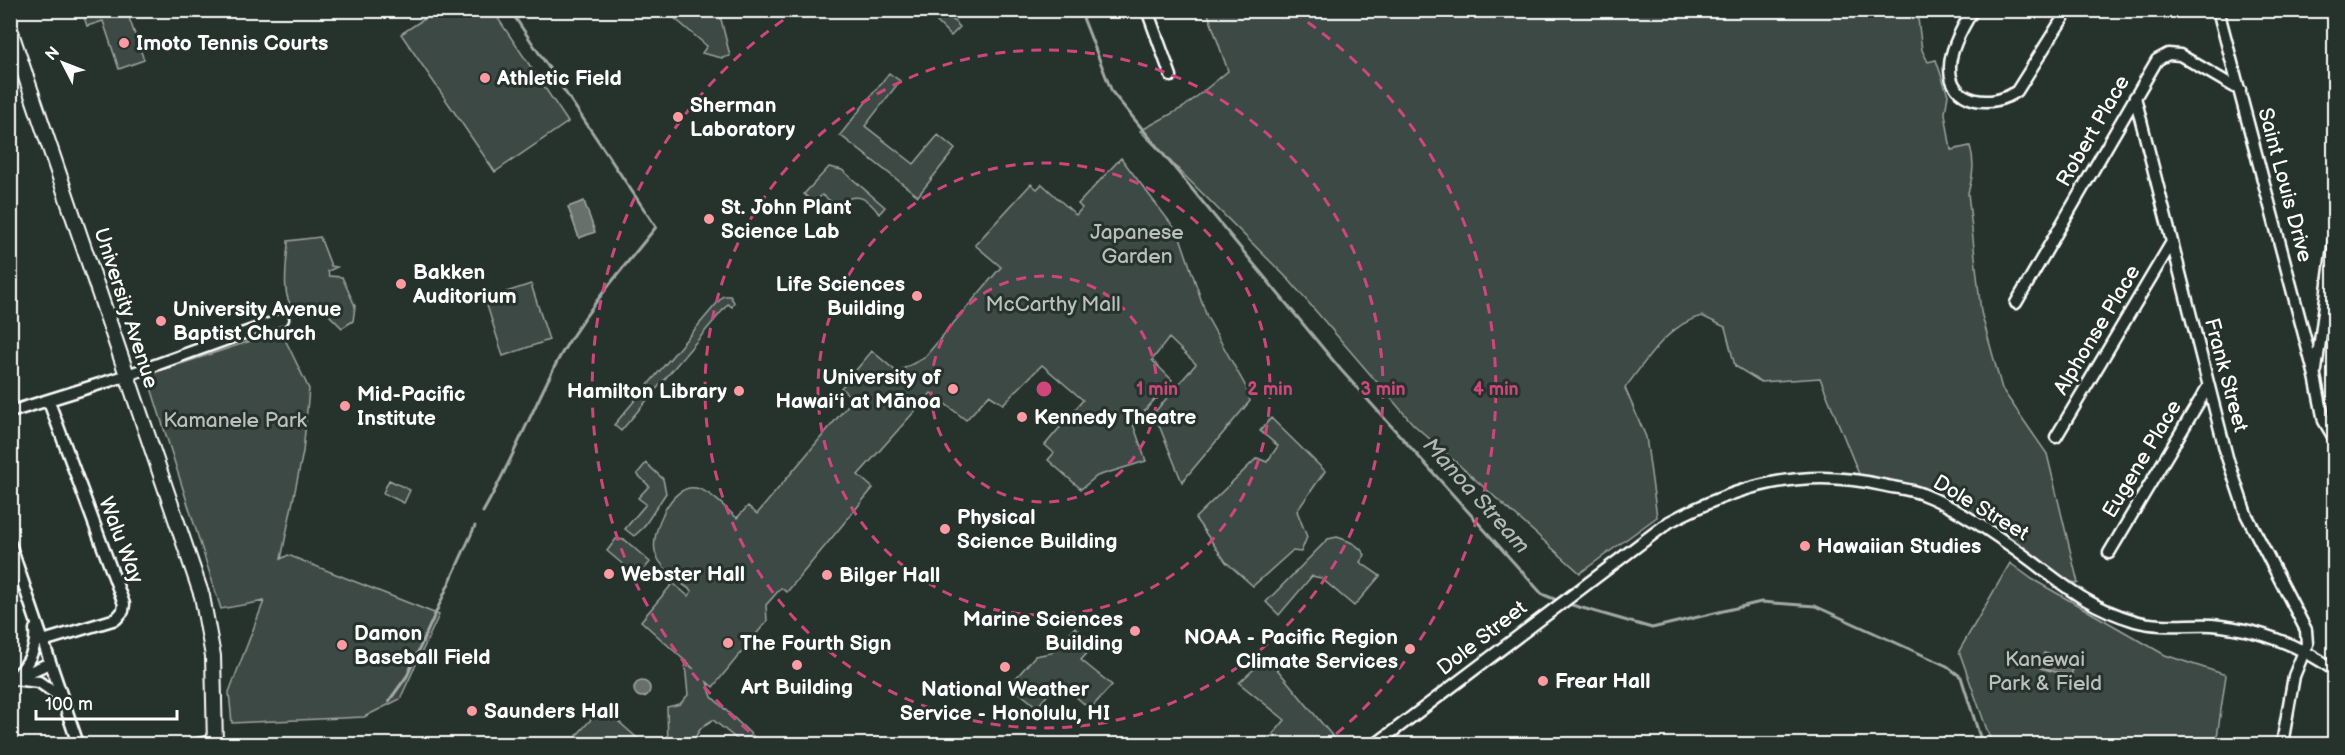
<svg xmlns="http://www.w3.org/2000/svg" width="2345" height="755" viewBox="0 0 2345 755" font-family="'Balsamiq Sans',sans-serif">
	<rect width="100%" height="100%" fill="#26332d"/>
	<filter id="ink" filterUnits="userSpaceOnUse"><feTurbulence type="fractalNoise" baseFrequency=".0167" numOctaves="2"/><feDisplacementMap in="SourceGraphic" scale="12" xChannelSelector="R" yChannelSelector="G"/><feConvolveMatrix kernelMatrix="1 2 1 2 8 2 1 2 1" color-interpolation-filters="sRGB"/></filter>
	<g filter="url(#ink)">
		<path fill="#3e4944" stroke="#9ea4a2" stroke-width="1.5" d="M660,10L719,11L730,56L722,58L702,53L707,46L666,11L660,17L658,14Z
			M82,11H131L127,12L144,60L119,69L103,21L87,26Z
			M436,11H493L568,122L495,172L401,34Z
			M1207,11H1917L1922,50L1928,62L1936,60L1948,95L1945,113L1951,150L1970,146C1975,163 1973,176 1968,193L1981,312L2002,389L2047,454L2078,583L2052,579L2009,544L1922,493L1861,479L1820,378L1761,382L1735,366L1725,327L1702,316C1668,324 1646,361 1625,388L1646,437L1657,517L1580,573L1413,424L1289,280L1140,131L1184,107L1228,71Z
			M945,12L960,27L951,36L936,21Z
			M889,73L900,81L865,126L914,164L938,135L955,149L918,196L840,135Z
			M1121,158L1179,234L1207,317L1246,387L1250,401L1182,482L1154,413L1196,364L1169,338L1152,360L1172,380L1133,424L1146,461L1097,476L1081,489L1048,460L1054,453L1045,445L1083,400L1042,365L1003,404L989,395L966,420L931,393L858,475L873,488L787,592L781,588L766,605L767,621L713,687L707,682L712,697L754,737L753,744H743L713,720C699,727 697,734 692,744H668L667,707L680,704L688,695L685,663L694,669L641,621L673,583L688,596L692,591C681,584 657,565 655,551C651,532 671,483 696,488C712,492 725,508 737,518L748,506L757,514L853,399L841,388L872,351L897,372L924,358L1001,267L975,245L1031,184L1037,189L1042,184L1076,215L1082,208L1078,204Z
			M829,167L842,170L885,207L879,214C869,199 857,191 840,203L832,202L822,195L814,203L804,194Z
			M320,237L331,266L337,267L328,271L329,276L342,277L355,306L353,321L342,328L325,311L306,306L295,309C279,299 288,257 288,241Z
			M531,284L549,340L503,356L485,299Z
			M723,296H730L734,302L732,307L728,304L621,431L614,425Z
			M281,331L309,389L303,452L281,559L288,555L439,615L400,699L364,717L232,723L229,692L264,601L221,609L147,375Z
			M1271,418L1325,471L1297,511L1307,537L1301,552L1292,551L1253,586L1226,562L1195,518L1257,458L1267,462L1278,446L1260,431Z
			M646,463L663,479L666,493L643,528L634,536L625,529L646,504L638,498L649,486L637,474Z
			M389,480L410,490L404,503L383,493Z
			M1337,537C1349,541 1358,544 1365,555L1360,562L1380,576L1354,606L1321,578L1312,576L1279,615L1266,602L1328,539Z
			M616,539L625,540L650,562L638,577L607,551Z
			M2010,563L2032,579L2165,655L2226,675L2216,744H1992L1959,651Z
			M1075,627L1089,640L1086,645L1091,649L1081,660L1112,685L1090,709L1059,682L1037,707L1010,685L1035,656L1051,653Z
			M1267,657L1339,744H1265L1285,720L1239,683Z
			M602,707L644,744H580L583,741L577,735Z"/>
		<path fill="#67706c" stroke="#a4a9a7" stroke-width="1.5" d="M584,201L595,232L579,238L568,207Z
			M2044,653L2075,661L2071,676L2040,668Z
			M634 689a8 8 0 1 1 16 0a8 8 0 1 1-16 0Z"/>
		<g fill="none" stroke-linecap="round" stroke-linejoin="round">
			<path stroke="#a4a9a7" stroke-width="3" d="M1080,10L1112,92L1341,370L1542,594L1559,601
				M483,512C511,463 532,410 558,360C584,312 622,270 656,227L510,10
				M1565,603L1652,628L1761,602L1815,606L1947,666L1961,677L1980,737V744
				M389,701L407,676L475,526"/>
			<defs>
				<path id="minor" d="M1147,10L1171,76
					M1973,10C1963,26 1950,49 1950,67C1949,104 1993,109 2017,91L2068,10
					M2218,10L2315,376L2324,421L2334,438
					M2135,97L2227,457L2246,514L2306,630L2307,644L2294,676L2282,744
					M2016,303L2157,60L2168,54L2180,55L2240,90
					M2316,370L2334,240
					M10,412L122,377L283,319
					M2056,437L2172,242
					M10,544L78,744
					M2109,553L2209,385
					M43,641L116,619L123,611L124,604L49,402
					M18,677L50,663
					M14,679C28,664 37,650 35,629
					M14,679L39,682L59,696
					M198,744L216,741
					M1376,744L1669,522C1738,485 1803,467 1882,485C1895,488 1910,489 1922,494C1949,504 1984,527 2008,544C2055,576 2078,604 2135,621C2159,628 2188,624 2212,625C2257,629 2298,644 2334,670"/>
				<path id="major" d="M10,30L202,596L213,656L215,744"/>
			</defs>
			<use href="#minor" stroke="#fff" stroke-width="15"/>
			<use href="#major" stroke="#fff" stroke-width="18"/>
			<use href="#minor" stroke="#26332d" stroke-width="10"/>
			<use href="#major" stroke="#26332d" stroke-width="14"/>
		</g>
	</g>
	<g fill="none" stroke="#ce467c" stroke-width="3" stroke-dasharray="10 8">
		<circle cx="1044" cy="389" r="113"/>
		<circle cx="1044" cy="389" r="226"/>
		<circle cx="1044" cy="389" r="339"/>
		<path d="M763 743A452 452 0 0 1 795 12M1293 12A452 452 0 0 1 1325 743"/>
	</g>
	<g fill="#ff9aa2" stroke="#26332d" stroke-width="2">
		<circle cx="124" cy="43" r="6"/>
		<circle cx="485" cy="78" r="6"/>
		<circle cx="678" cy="117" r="6"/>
		<circle cx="709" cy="219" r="6"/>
		<circle cx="401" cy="284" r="6"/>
		<circle cx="917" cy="296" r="6"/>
		<circle cx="161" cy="321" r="6"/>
		<circle cx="953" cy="389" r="6"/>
		<circle cx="739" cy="391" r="6"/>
		<circle cx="345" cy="406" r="6"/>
		<circle cx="1022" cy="417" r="6"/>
		<circle cx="945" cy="529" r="6"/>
		<circle cx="1805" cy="546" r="6"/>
		<circle cx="609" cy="574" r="6"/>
		<circle cx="827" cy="575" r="6"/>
		<circle cx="1135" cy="631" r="6"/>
		<circle cx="728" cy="643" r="6"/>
		<circle cx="342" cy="645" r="6"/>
		<circle cx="1410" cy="649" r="6"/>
		<circle cx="797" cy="665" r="6"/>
		<circle cx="1005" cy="667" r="6"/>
		<circle cx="1543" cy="681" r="6"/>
		<circle cx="472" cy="711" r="6"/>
	</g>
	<g text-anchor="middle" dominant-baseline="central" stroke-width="6" stroke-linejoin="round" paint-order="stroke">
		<g font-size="21" font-weight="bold" fill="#fff" stroke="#26332d" text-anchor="start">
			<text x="136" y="43">Imoto Tennis Courts</text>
			<text x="497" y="78">Athletic Field</text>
			<text x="690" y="105">Sherman<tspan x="690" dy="24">Laboratory</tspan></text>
			<text x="721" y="207">St. John Plant<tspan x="721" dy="24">Science Lab</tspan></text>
			<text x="413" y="272">Bakken<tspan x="413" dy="24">Auditorium</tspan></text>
			<text x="905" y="284" text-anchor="end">Life Sciences<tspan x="905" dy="24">Building</tspan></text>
			<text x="173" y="309">University Avenue<tspan x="173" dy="24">Baptist Church</tspan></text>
			<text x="941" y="377" text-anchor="end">University of<tspan x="941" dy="24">Hawaiʻi at Mānoa</tspan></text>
			<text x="727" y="391" text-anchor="end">Hamilton Library</text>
			<text x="357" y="394">Mid-Pacific<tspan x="357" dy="24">Institute</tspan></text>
			<text x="1034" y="417">Kennedy Theatre</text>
			<text x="957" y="517">Physical<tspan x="957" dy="24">Science Building</tspan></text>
			<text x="1817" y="546">Hawaiian Studies</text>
			<text x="621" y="574">Webster Hall</text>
			<text x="839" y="575">Bilger Hall</text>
			<text x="1123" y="619" text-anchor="end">Marine Sciences<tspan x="1123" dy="24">Building</tspan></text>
			<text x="354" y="633">Damon<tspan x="354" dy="24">Baseball Field</tspan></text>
			<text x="1398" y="637" text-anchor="end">NOAA - Pacific Region<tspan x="1398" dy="24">Climate Services</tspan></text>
			<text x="740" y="643">The Fourth Sign</text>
			<text x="1555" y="681">Frear Hall</text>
			<text x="797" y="687" text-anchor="middle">Art Building</text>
			<text x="1005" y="689" text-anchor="middle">National Weather<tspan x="1005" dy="24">Service - Honolulu, HI</tspan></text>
			<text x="484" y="711">Saunders Hall</text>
		</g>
		<g font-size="21" fill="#fff" stroke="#26332d">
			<text transform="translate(2093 131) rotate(-60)">Robert Place</text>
			<text transform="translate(2285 185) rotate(75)">Saint Louis Drive</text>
			<text transform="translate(126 308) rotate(72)">University Avenue</text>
			<text transform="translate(2097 330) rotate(-59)">Alphonse Place</text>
			<text transform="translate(2226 375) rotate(75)">Frank Street</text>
			<text transform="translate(2142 459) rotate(-59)">Eugene Place</text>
			<text transform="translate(1981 508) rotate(31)">Dole Street</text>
			<text transform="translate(121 540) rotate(69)">Walu Way</text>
			<text transform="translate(1482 638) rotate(-38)">Dole Street</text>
		</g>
		<g font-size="21" fill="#bbbfbe" stroke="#26332d">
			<text x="1137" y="232">Japanese<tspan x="1137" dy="24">Garden</tspan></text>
			<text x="1053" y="304">McCarthy Mall</text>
			<text x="235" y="420">Kamanele Park</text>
			<text x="2045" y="659">Kanewai<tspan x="2045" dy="24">Park &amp; Field</tspan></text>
		</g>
		<g font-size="22" font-style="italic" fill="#b3b8b6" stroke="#26332d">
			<text transform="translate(1476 496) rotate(48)">Manoa Stream</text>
		</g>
	</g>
	<circle cx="1044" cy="389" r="9" fill="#ce467c" stroke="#26332d" stroke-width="3"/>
	<g font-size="18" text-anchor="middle" font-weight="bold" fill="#ce467c" stroke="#26332d" stroke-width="6" stroke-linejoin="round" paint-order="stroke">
		<text x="1157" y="395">1 min</text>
		<text x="1270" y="395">2 min</text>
		<text x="1383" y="395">3 min</text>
		<text x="1496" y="395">4 min</text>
	</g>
	<rect width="2345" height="755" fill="none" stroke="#26332d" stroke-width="36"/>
	<rect x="18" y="18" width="2309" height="719" fill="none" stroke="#fff" stroke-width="2" filter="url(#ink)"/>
	<g transform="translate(63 63) rotate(312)" stroke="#26332d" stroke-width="4.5" paint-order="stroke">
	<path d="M0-4.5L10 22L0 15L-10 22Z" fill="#ffffff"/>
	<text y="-9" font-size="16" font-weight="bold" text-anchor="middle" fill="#ffffff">N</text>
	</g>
	<path d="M36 710v9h141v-9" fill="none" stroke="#ffffff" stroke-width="3"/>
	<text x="45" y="710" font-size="18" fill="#ffffff" stroke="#26332d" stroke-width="4.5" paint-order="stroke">100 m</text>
</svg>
